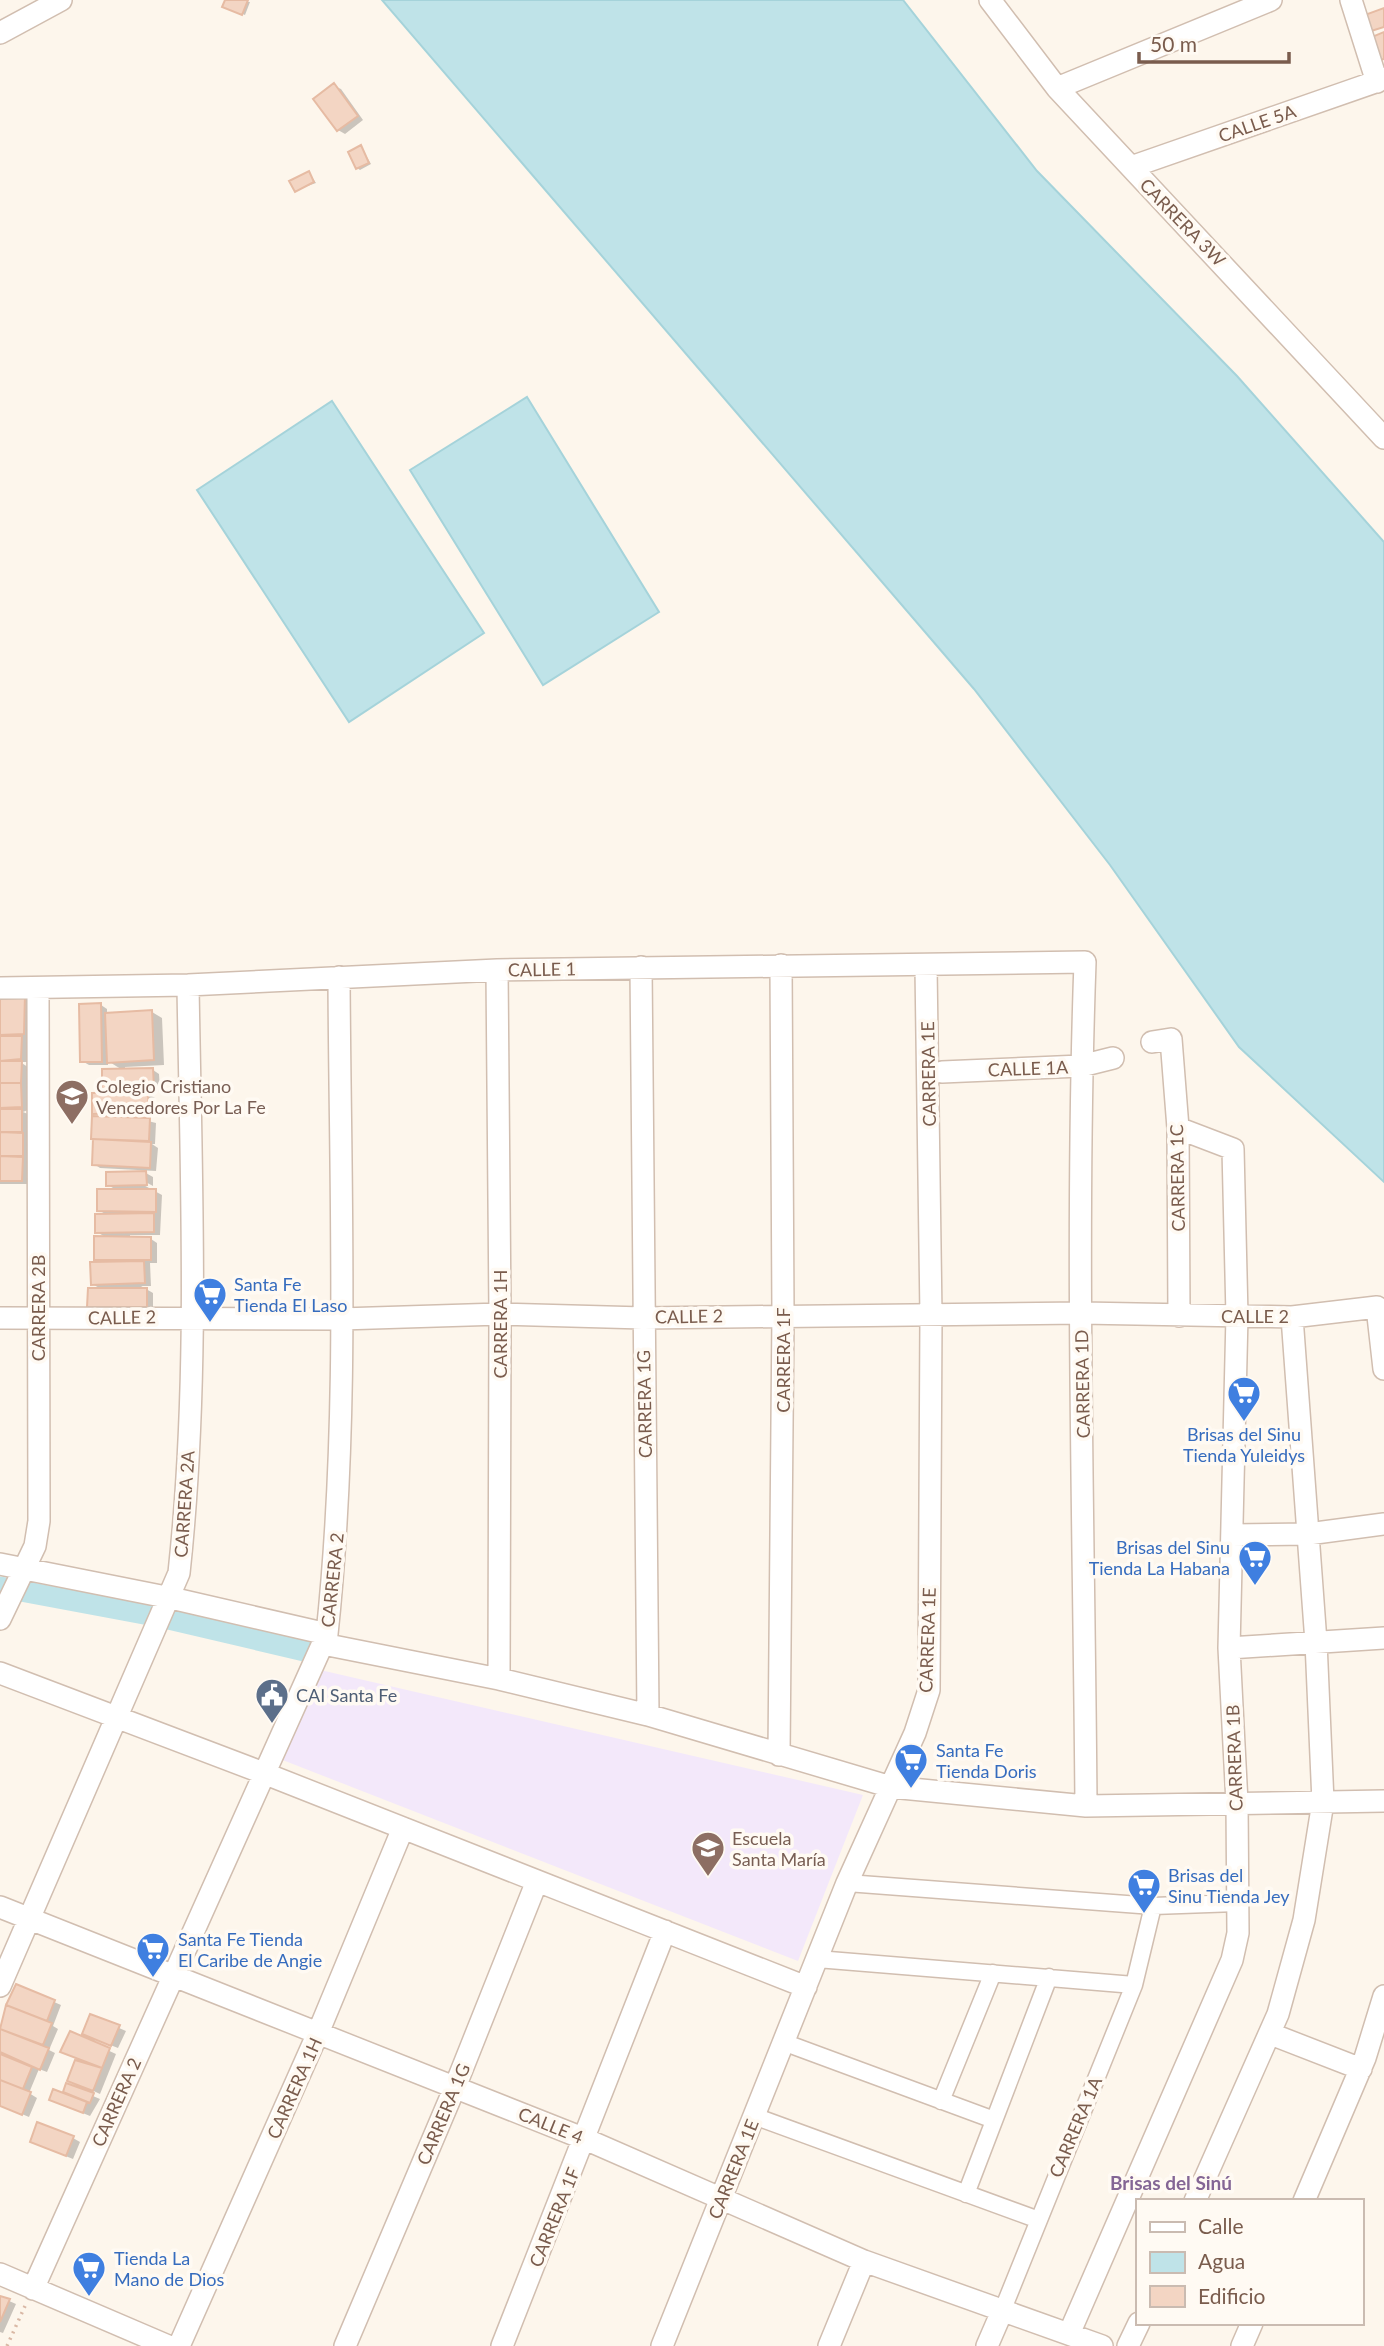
<svg xmlns="http://www.w3.org/2000/svg" width="1384" height="2346" viewBox="0 0 1384 2346" font-family="Lato,sans-serif">
	<rect width="100%" height="100%" fill="#fdf6ec"/>
	<path fill="#f3e8fa" d="M316,1669L863,1795L798,1961L280,1759Z"/>
	<path fill="#bfe3e8" stroke="#a5d3da" stroke-width="2" d="M382,0H903L1037,171L1237,376L1384,542V1182L1239,1047L1110,865L974,689Z
		M527,397L659,612L543,685L410,470Z
		M332,401L484,633L349,722L197,490Z"/>
	<path fill="#0003" d="M227,0L250,2L245,15L224,6Z
		M334,86L341,89L363,120L345,134L338,130Z
		M361,147L371,164L360,170L357,168Z
		M309,173L316,183L296,190Z
		M0,996H25L35,1002L27,1062H20L28,1067V1110L23,1112L28,1114V1184H0Z
		M101,1005L107,1009V1014L152,1012L162,1018L164,1065L125,1067V1071L153,1070L159,1074L160,1090L143,1091L155,1098V1116H140V1119L156,1123L155,1144H152L158,1148L156,1171L100,1168L94,1164L93,1118H103L94,1113L115,1095L104,1088L124,1071L108,1061V1065H89L82,1061Z
		M144,1172L153,1177V1186L140,1179L138,1182L162,1195L160,1235H130V1239H151L157,1243V1263H150L151,1286H141L153,1293V1310H96L89,1306L103,1290L92,1284L104,1263L95,1259L107,1238L97,1232L108,1216L99,1210L118,1191L108,1185Z
		M17,1986L61,2005L53,2026L58,2029L49,2050L55,2053L47,2072L39,2069L29,2093L37,2098L29,2117L0,2105V2056L18,2063L19,2060L0,2052V2029Z
		M91,2016L126,2031L118,2048L95,2039L94,2044L116,2054L100,2094L70,2080L77,2059L62,2052L83,2037Z
		M67,2085L100,2099L90,2116L58,2103Z
		M73,2138L80,2142L73,2159L38,2145Z
		M0,2297L16,2304L3,2333L0,2332Z"/>
	<g fill="none" stroke-linecap="round" stroke-linejoin="round">
		<path stroke="#bfe3e8" stroke-width="21" d="M0,1587L160,1617L313,1653"/>
	</g>
	<path fill="#f3d5c3" stroke="#e6bba3" stroke-width="2" d="M225,0H248L242,15L222,7Z
		M1384,8V27L1368,32L1362,16Z
		M1384,32V59L1376,61L1367,39Z
		M334,83L358,116L337,131L313,99Z
		M361,145L369,163L356,169L348,152Z
		M309,171L314,182L295,192L289,181Z
		M0,994H25L24,1034L0,1035Z
		M101,1003L102,1062H80L79,1004Z
		M152,1010L154,1060L107,1063L105,1013Z
		M0,1036H22L21,1059L0,1061Z
		M0,1061H22L21,1083H0Z
		M153,1068L154,1088L102,1089V1069Z
		M0,1083H21L22,1107L0,1108Z
		M148,1092L149,1113L92,1114V1093Z
		M0,1109H22V1132H0Z
		M92,1116L150,1118L149,1141L91,1139Z
		M0,1132L23,1133V1156H0Z
		M93,1139L151,1142L150,1168L92,1165Z
		M0,1156L23,1157L22,1181H0Z
		M146,1171L147,1185L106,1186V1172Z
		M97,1189H156V1212L97,1211Z
		M154,1213V1232L95,1233V1214Z
		M94,1236L151,1237V1260H94Z
		M144,1261L145,1283L91,1285L90,1262Z
		M88,1288H147V1307H87Z
		M16,1984L55,2000L47,2021L6,2005Z
		M6,2005L52,2023L43,2045L0,2029Z
		M90,2014L120,2025L111,2046L82,2034Z
		M0,2029L49,2048L40,2070L0,2052Z
		M70,2031L110,2048L102,2068L60,2052Z
		M0,2054L32,2067L23,2089L0,2080Z
		M75,2060L102,2068L93,2091L67,2081Z
		M0,2080L31,2092L22,2115L0,2106Z
		M66,2083L94,2093L90,2103L63,2092Z
		M53,2089L87,2102L83,2113L49,2100Z
		M37,2122L74,2136L66,2156L30,2142Z
		M0,2296L10,2299L0,2322Z"/>
	<g fill="none" stroke-linecap="round" stroke-linejoin="round">
		<defs>
			<path id="pedestrian" d="M847,1883L1153,1906L1237,1903
				M817,1959L1134,1985
				M783,2042L994,2120
				M941,2101L993,1973
				M754,2116L1036,2219
				M966,2194L1049,1977
				M1003,2309L1134,1985L1153,1906"/>
			<path id="minor" d="M990,0L1057,88L1384,438
				M1351,0L1377,82
				M0,33L61,0
				M1057,88L1271,0
				M1131,167L1384,79
				M641,967L648,1715
				M497,970L500,1314L499,1679
				M0,988L188,985L497,970L1085,962C1075,1243 1084,1525 1086,1806
				M1152,1042L1171,1039L1178,1128L1179,1316
				M942,1072L1081,1066L1113,1058
				M0,1318L341,1319L500,1314L643,1318L1082,1313L1292,1317L1377,1307L1384,1369
				M1232,1535L1308,1534L1384,1524
				M0,1564L171,1598L327,1634
				M0,1619L35,1546L39,1521L38,988
				M323,1644L499,1679L648,1715L891,1787L1086,1806L1384,1801
				M1229,1648L1384,1638
				M0,1673L266,1774L806,1987
				M779,1755L783,1314L781,965
				M0,1907L585,2139L864,2261L1102,2346
				M0,1986L179,1573C200,1378 191,1181 188,985
				M1271,2034L1361,2069
				M1195,2201L1278,2014L1304,1920L1323,1802L1316,1642L1292,1317
				M1304,2201L1365,2058L1384,1996
				M0,2274L168,2346
				M33,2289L327,1634C350,1416 340,1195 339,977
				M1069,2334L1232,1960L1238,1933L1237,1803L1229,1648L1237,1316L1233,1149L1178,1128
				M179,2346L318,2033L403,1828
				M345,2346L455,2087L537,1881
				M502,2346L665,1931
				M662,2346L847,1883L915,1733L929,1690L931,1316L926,967
				M829,2346L864,2261
				M987,2346L1003,2309
				M1128,2346L1139,2323
				M1242,2346L1252,2323"/>
		</defs>
		<use href="#pedestrian" stroke="#d1beb0" stroke-width="19"/>
		<use href="#minor" stroke="#d1beb0" stroke-width="24"/>
		<path stroke="#d9b8a5" stroke-width="3.5" stroke-dasharray="2 5" stroke-linecap="butt" d="M7,2346L25,2306"/>
		<use href="#pedestrian" stroke="#fff" stroke-width="16"/>
		<use href="#minor" stroke="#fff" stroke-width="21"/>
	</g>
	<defs>
		<symbol id="school-pin" viewBox="-11 -11 22 30"><path d="M0 17L-7.5 6A9.5 9.5 0 1 1 7.5 6Z" fill="#8d6e63" stroke="#fffaf3"/><path d="M0-5L7-2L0 1L-7-2ZM-4 1L0 2.5L4 1V4Q0 6-4 4Z" fill="#fff"/></symbol>
		<symbol id="supermarket-pin" viewBox="-11 -11 22 30"><path d="M0 17L-7.5 6A9.5 9.5 0 1 1 7.5 6Z" fill="#3f7fe0" stroke="#fffaf3"/><path d="M-6-5.5h2.5l.6 2H6L4.5 2H-2.5L-4.4-4H-6ZM-1.5 3.2a1.3 1.3 0 1 0 .1 0ZM3 3.2a1.3 1.3 0 1 0 .1 0Z" fill="#fff"/></symbol>
		<symbol id="civic-pin" viewBox="-11 -11 22 30"><path d="M0 17L-7.5 6A9.5 9.5 0 1 1 7.5 6Z" fill="#5c6f8a" stroke="#fffaf3"/><path d="M-.6-6.5H3V-4.5H.6V-3L4-1V1h2V6H-6V1h2V-1L-.6-3ZM-1.2 2.5V6h2.4V2.5Z" fill="#fff"/></symbol>
	</defs>
	<g fill-rule="evenodd">
		<use href="#school-pin" x="53" y="1077" width="38" height="52"/>
		<use href="#supermarket-pin" x="191" y="1275" width="38" height="52"/>
		<use href="#supermarket-pin" x="1225" y="1374" width="38" height="52"/>
		<use href="#supermarket-pin" x="1236" y="1538" width="38" height="52"/>
		<use href="#civic-pin" x="253" y="1676" width="38" height="52"/>
		<use href="#supermarket-pin" x="892" y="1741" width="38" height="52"/>
		<use href="#school-pin" x="689" y="1829" width="38" height="52"/>
		<use href="#supermarket-pin" x="1125" y="1866" width="38" height="52"/>
		<use href="#supermarket-pin" x="134" y="1930" width="38" height="52"/>
		<use href="#supermarket-pin" x="70" y="2249" width="38" height="52"/>
	</g>
	<g text-anchor="middle" dominant-baseline="central" stroke-width="7" stroke-linejoin="round" paint-order="stroke">
		<g font-size="18" fill="#7a5c4d" stroke="#fffaf3">
			<text transform="translate(1257 123) rotate(-19)">CALLE 5A</text>
			<text transform="translate(1183 222) rotate(46)">CARRERA 3W</text>
			<text transform="translate(542 969) rotate(-1)">CALLE 1</text>
			<text transform="translate(1028 1068) rotate(-2)">CALLE 1A</text>
			<text transform="translate(928 1074) rotate(-91)">CARRERA 1E</text>
			<text transform="translate(1177 1178) rotate(-91)">CARRERA 1C</text>
			<text transform="translate(38 1308) rotate(-90)">CARRERA 2B</text>
			<text transform="translate(689 1316) rotate(-1)">CALLE 2</text>
			<text x="1255" y="1316">CALLE 2</text>
			<text transform="translate(122 1317) rotate(-1)">CALLE 2</text>
			<text transform="translate(500 1324) rotate(-90)">CARRERA 1H</text>
			<text transform="translate(783 1360) rotate(-90)">CARRERA 1F</text>
			<text transform="translate(1082 1384) rotate(-91)">CARRERA 1D</text>
			<text transform="translate(644 1404) rotate(-91)">CARRERA 1G</text>
			<text transform="translate(184 1504) rotate(-86)">CARRERA 2A</text>
			<text transform="translate(332 1580) rotate(-84)">CARRERA 2</text>
			<text transform="translate(927 1640) rotate(-88)">CARRERA 1E</text>
			<text transform="translate(1234 1758) rotate(-92)">CARRERA 1B</text>
			<text transform="translate(294 2088) rotate(-66)">CARRERA 1H</text>
			<text transform="translate(116 2102) rotate(-66)">CARRERA 2</text>
			<text transform="translate(443 2114) rotate(-67)">CARRERA 1G</text>
			<text transform="translate(551 2125) rotate(22)">CALLE 4</text>
			<text transform="translate(1075 2127) rotate(-67)">CARRERA 1A</text>
			<text transform="translate(733 2169) rotate(-68)">CARRERA 1E</text>
			<text transform="translate(554 2217) rotate(-68)">CARRERA 1F</text>
		</g>
		<g font-size="18" fill="#785e54" stroke="#fffaf3" text-anchor="start">
			<text x="96" y="1086">Colegio Cristiano<tspan x="96" dy="21">Vencedores Por La Fe</tspan></text>
			<text x="732" y="1838">Escuela<tspan x="732" dy="21">Santa María</tspan></text>
		</g>
		<g font-size="18" fill="#366cbe" stroke="#fffaf3" text-anchor="start">
			<text x="234" y="1284">Santa Fe<tspan x="234" dy="21">Tienda El Laso</tspan></text>
			<text x="1244" y="1434" text-anchor="middle">Brisas del Sinu<tspan x="1244" dy="21">Tienda Yuleidys</tspan></text>
			<text x="1230" y="1547" text-anchor="end">Brisas del Sinu<tspan x="1230" dy="21">Tienda La Habana</tspan></text>
			<text x="936" y="1750">Santa Fe<tspan x="936" dy="21">Tienda Doris</tspan></text>
			<text x="1168" y="1875">Brisas del<tspan x="1168" dy="21">Sinu Tienda Jey</tspan></text>
			<text x="178" y="1939">Santa Fe Tienda<tspan x="178" dy="21">El Caribe de Angie</tspan></text>
			<text x="114" y="2258">Tienda La<tspan x="114" dy="21">Mano de Dios</tspan></text>
		</g>
		<g font-size="18" fill="#4e5e75" stroke="#fffaf3" text-anchor="start">
			<text x="296" y="1695">CAI Santa Fe</text>
		</g>
		<g font-size="19" font-weight="bold" fill="#846695" stroke="#fffaf3">
			<text x="1171" y="2182">Brisas del Sinú</text>
		</g>
	</g>
	<rect x="1136" y="2199" width="228" height="126" fill="#fffaf3" stroke="#cabbb1" stroke-width="2"/>
	<rect x="1150" y="2222" width="35" height="10" fill="#ffffff" stroke="#cabbb1" stroke-width="2"/>
	<text x="1198" y="2234" font-size="21" fill="#7a5c4d">Calle</text>
	<rect x="1150" y="2252" width="35" height="21" fill="#bfe3e8" stroke="#cabbb1" stroke-width="2"/>
	<text x="1198" y="2269" font-size="21" fill="#7a5c4d">Agua</text>
	<rect x="1150" y="2286" width="35" height="21" fill="#f3d5c3" stroke="#cabbb1" stroke-width="2"/>
	<text x="1198" y="2304" font-size="21" fill="#7a5c4d">Edificio</text>
	<path d="M1139 52v10h150v-10" fill="none" stroke="#7a5c4d" stroke-width="3.5"/>
	<text x="1150" y="52" font-size="21" fill="#7a5c4d" stroke="#fffaf3" stroke-width="5" paint-order="stroke">50 m</text>
</svg>
